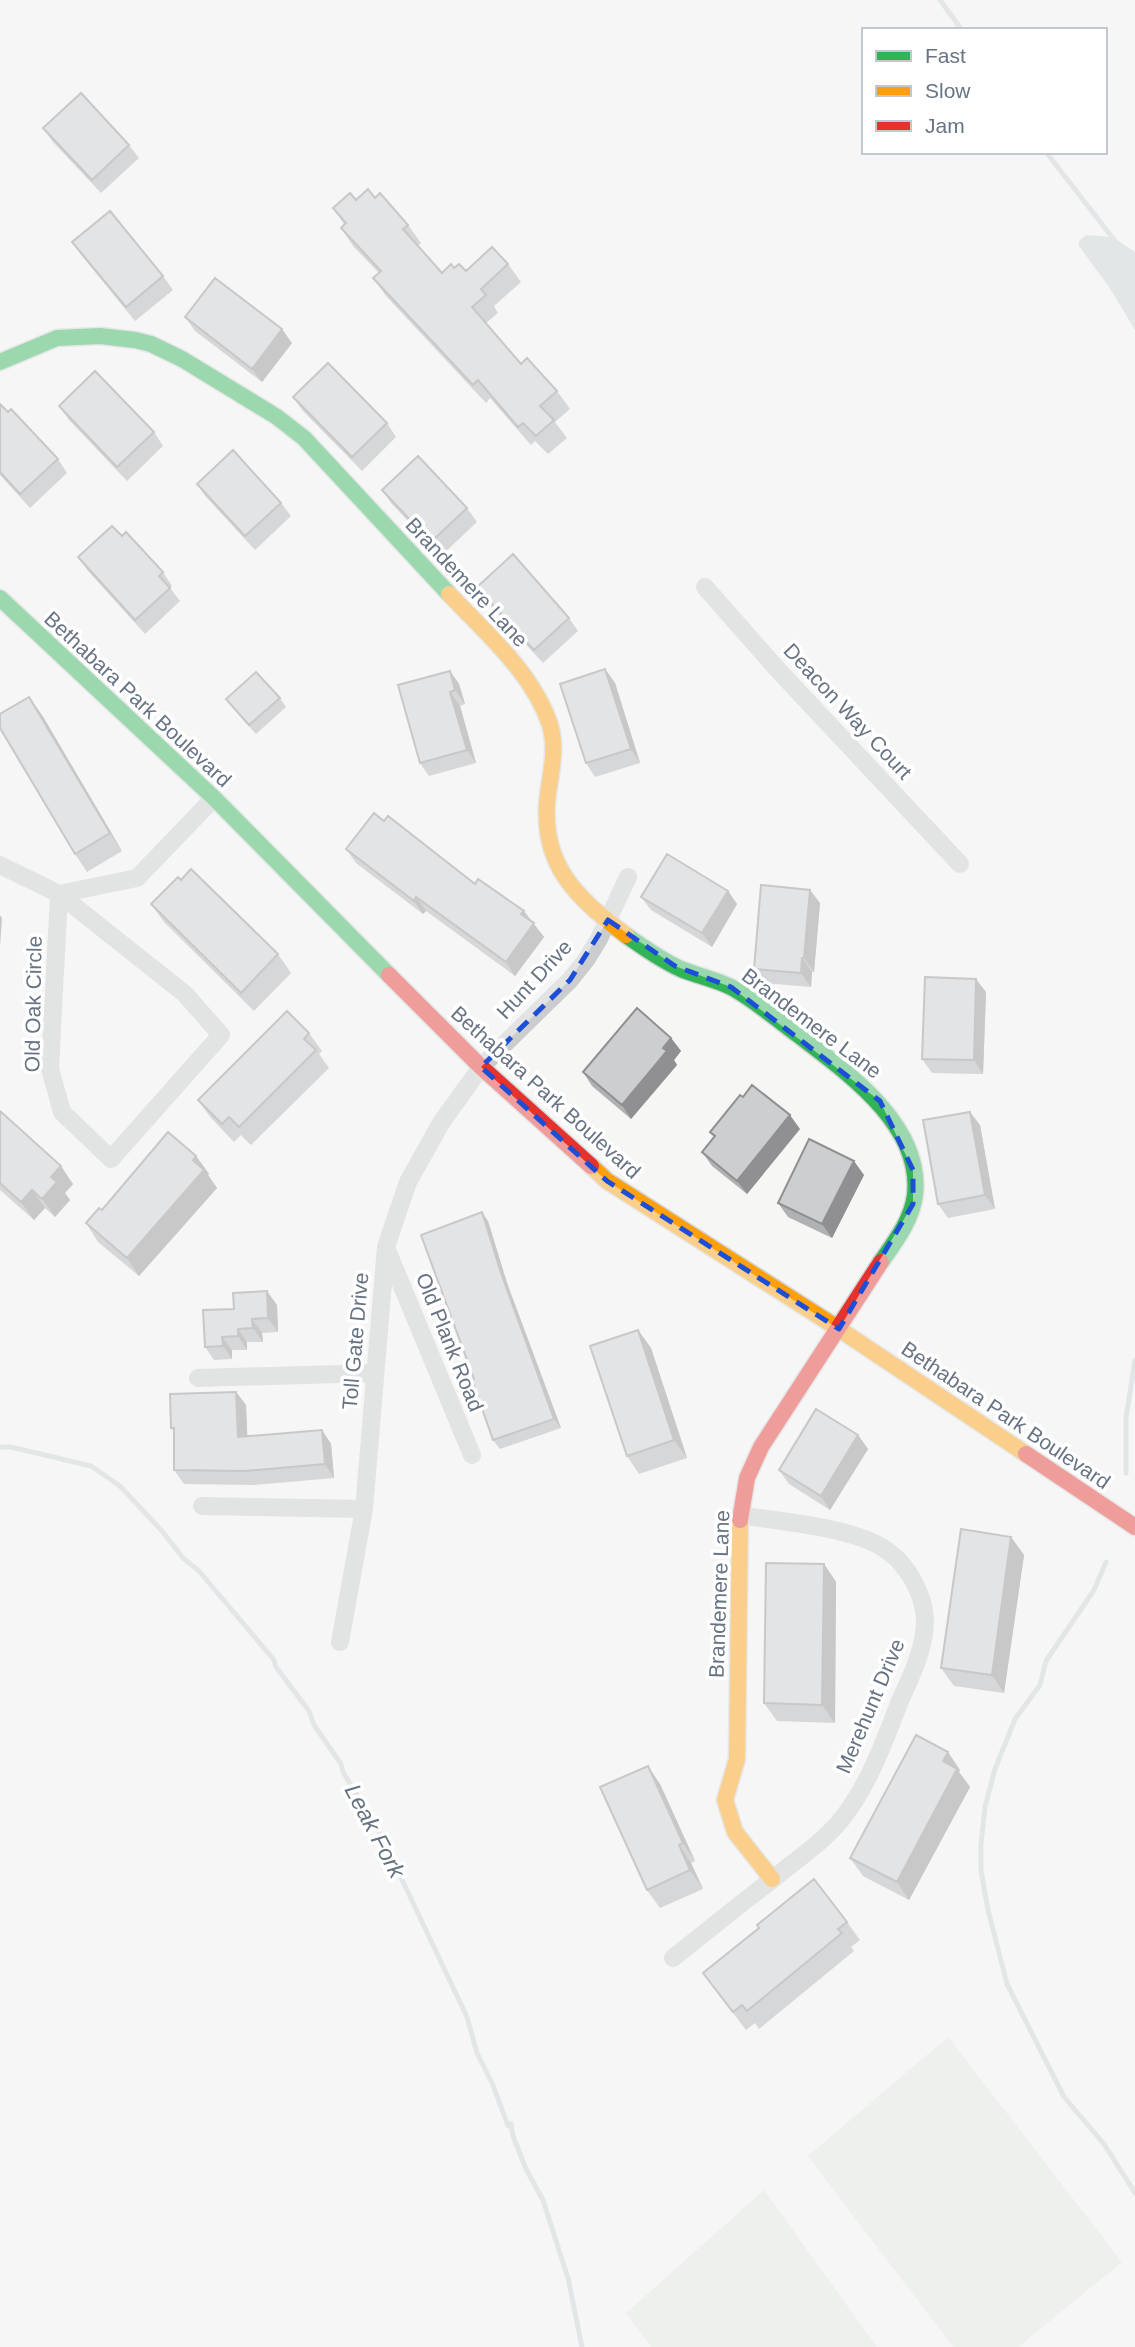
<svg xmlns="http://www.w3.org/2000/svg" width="1135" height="2347" viewBox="0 0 1135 2347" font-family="Helvetica,sans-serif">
	<rect width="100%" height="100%" fill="#f6f6f5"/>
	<path fill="#e4e8e3" d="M948,2037L1122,2262L1018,2347H953L808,2156Z
		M764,2190L877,2347H651L626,2313Z"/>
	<path fill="#cdd2d6" d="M1086,235L1113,237L1135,252V330L1109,287L1079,246V241Z"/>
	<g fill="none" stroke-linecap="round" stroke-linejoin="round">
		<path stroke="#cdd2d6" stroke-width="5" d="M940,0L962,30
			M1046,152L1115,241
			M0,1447H11L91,1466L120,1486L162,1531L183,1558L199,1571L274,1660L276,1667L309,1711L314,1725L341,1764L343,1772L379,1831L467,2017L477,2053L493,2085L508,2126L511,2124L513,2136L526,2169L543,2200L568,2278L582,2347
			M1126,1473V1418L1135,1360
			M1106,1562L1094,1590L1046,1661L1040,1685L1015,1719L995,1769L985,1807L981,1844V1871L988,1910L1007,1984L1064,2097L1104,2144L1135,2193"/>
		<defs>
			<path id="fast" d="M0,362L57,338L100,336L135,340L151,344L182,359L277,417L304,438L449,594
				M0,598L214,798L389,975
				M626,935C644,948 661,960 681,969C698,976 715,979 731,987C755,1000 775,1018 797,1034C845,1071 923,1124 915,1195C912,1220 895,1242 881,1262"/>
			<path id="slow" d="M449,594C486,633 533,673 550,725C557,749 551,771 548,794C539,863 575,897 626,935
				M591,1166L607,1181L839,1329L1026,1454
				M740,1520L737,1759L725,1800L735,1832L772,1879"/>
			<path id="jam" d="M389,975L481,1067L591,1166
				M1026,1454L1135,1527
				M740,1520L747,1478L761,1447L881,1262"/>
		</defs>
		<use href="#fast" stroke="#d3d4d5" stroke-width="19"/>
		<use href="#slow" stroke="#d3d4d5" stroke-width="19"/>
		<use href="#jam" stroke="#d3d4d5" stroke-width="19"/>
		<path stroke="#cbcccd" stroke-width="18" d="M705,587L778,670L960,864
			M0,865L59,894L137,878L214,798
			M59,894L185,994L221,1035L111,1159L62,1112L50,1069Z
			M387,1250L472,1455
			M198,1378L375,1373
			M202,1506L364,1509
			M340,1642L364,1509L386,1247L408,1182L441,1123L481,1067L570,980L586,960L599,939L628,877
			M673,1958C706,1932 739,1905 773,1879C796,1860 822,1843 841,1820C869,1785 884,1742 900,1701C911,1676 925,1649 925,1620C924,1595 909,1567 889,1552C857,1527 781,1522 740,1515"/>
		<use href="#fast" stroke="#30b455" stroke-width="16"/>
		<use href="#slow" stroke="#ff9f0a" stroke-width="16"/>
		<use href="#jam" stroke="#e5322d" stroke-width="16"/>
	</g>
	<path fill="#b0b1b3" d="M43,128L129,145L139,158L101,193L53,142Z
		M375,198L408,225L421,243L418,246L442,273L454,268L466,271L508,264L521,282L494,306L498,313L486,323L521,364L557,391L570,409L555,422L567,438L548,454L535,441L531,445L490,398L486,403L386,296L373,278L379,273L353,246L341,228L344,224L333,208L356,200Z
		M72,242L163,276L173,290L135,321L82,256Z
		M185,317L292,343L262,382L195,331Z
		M293,397L387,423L396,437L362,471L303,411Z
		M0,404L58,459L67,473L30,508L0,475Z
		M59,406L154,432L163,446L127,481L69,420Z
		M197,484L281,503L291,516L255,550L206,497Z
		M382,490L467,508L477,522L441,556L391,503Z
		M122,536L163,572L172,586L170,588L180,601L145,634L88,571L78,557Z
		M477,587L569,618L578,631L543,663L486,601Z
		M605,669L615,683L640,763L595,777L586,763Z
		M450,671L459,684L465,704L460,706L476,763L429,776L420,763Z
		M280,698L286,707L256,734L233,708L226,699Z
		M42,715L122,851L87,872L75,854Z
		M346,849L475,884L531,921L544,937L515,976L426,911L423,914L356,863Z
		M181,880L278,954L291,973L254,1011L164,922L151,904Z
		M728,891L737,904L712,947L651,910L641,897Z
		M820,903L814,972H812L811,987L764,983L754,969Z
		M986,992L983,1074L932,1073L922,1059Z
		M309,1033L322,1051L319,1054L329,1068L251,1145L241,1135L234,1142L211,1118L198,1100Z
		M671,1038L681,1051L674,1060L677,1065L631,1119L592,1086L583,1072Z
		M0,1111L73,1184L65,1193L70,1200L55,1217L45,1208L34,1220L0,1190Z
		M980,1125L995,1209L948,1218L938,1204Z
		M800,1129L747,1194L712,1166L702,1152L714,1137L710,1132Z
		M196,1156L209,1174L208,1175L217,1188L139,1276L98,1242L86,1223L102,1210Z
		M864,1175L832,1238L788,1217L778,1203Z
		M488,1221L507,1283L561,1428L500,1449L493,1440L474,1379Z
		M277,1305L278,1332L262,1333L263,1342H247V1350H232V1359L214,1360L205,1347L234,1309Z
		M638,1330L651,1348L687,1458L639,1474L627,1456Z
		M236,1392L246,1405L247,1436L322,1430L331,1444L334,1478L253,1485L184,1484L174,1470V1433L171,1428Z
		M858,1435L868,1449L830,1510L789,1484L779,1470Z
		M1011,1537L1024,1555L1004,1693L954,1686L941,1668Z
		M824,1564L836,1582L835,1723L777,1721L764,1703Z
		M960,1770L959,1772L970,1787L909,1900L863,1876L850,1858Z
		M660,1784L695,1861L691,1863L703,1889L660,1908L647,1890Z
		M847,1922L860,1940L851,1947L854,1951L759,2029L755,2023L746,2030L703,1973Z"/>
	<path fill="#909092" d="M282,329L292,343L262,382L252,369Z
		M605,669L615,683L640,763L631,749Z
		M450,671L459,684L465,704L455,690Z
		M450,692L460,706L476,763L467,750Z
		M29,697L42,715L122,851L110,833Z
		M810,890L820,903L814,972L804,958Z
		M728,891L737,904L712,947L702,933Z
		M416,897L426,911L423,914L414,901Z
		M524,911L544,937L515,976L506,962L521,914Z
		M0,915L2,918L0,947Z
		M802,958L812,972L811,987L801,973Z
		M976,979L986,992L983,1074L974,1060Z
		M671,1038L681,1051L674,1060L677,1065L631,1119L622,1105Z
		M970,1112L980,1125L995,1209L985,1195Z
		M790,1115L800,1129L747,1194L737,1181Z
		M196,1156L209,1174L208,1175L217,1188L139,1276L127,1258Z
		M854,1161L864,1175L832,1238L822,1224Z
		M61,1166L73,1184L65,1193L70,1200L55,1217L42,1199L51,1177Z
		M32,1190L45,1208L34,1220L21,1202Z
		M482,1212L488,1221L507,1283L561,1428L554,1419L501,1273Z
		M267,1291L277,1305L278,1332L268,1318Z
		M252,1319L262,1333L263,1342L253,1328Z
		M238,1329L247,1342V1350L238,1336Z
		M638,1330L651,1348L687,1458L674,1440Z
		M222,1337L232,1350V1359L223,1346Z
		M236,1392L246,1405L248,1451L238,1437Z
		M322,1430L331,1444L334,1478L325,1464Z
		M858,1435L868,1449L830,1510L821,1496Z
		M1011,1537L1024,1555L1004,1693L992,1675Z
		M824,1564L836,1582L835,1723L822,1705Z
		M948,1752L960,1770L959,1772L970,1787L909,1900L897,1882L943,1761Z
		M648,1766L660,1784L695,1861L683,1843Z
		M679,1845L691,1863L703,1889L690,1870Z"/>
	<path fill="#cdced0" stroke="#909092" stroke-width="2" d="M81,93L129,145L92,180L43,128Z
		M368,189L375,198L380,193L408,225L403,229L442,273L451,264L454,268L459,264L466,271L492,247L508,264L481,289L486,295L472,307L521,364L527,358L557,391L540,406L554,420L536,436L523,423L518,427L478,380L473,385L373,278L381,271L341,228L346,223L333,208L350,193L356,200Z
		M110,211L163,276L126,307L72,242Z
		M215,278L282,329L252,369L185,317Z
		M328,363L387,423L352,457L293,397Z
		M95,371L154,432L117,467L59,406Z
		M0,404L8,412L11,409L58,459L20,494L0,472Z
		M233,450L281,503L245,536L197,484Z
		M418,456L467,508L431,542L382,490Z
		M112,526L122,536L126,532L163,572L159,576L170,588L135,620L78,557Z
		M513,554L569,618L534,650L477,587Z
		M605,669L631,749L586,763L560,684Z
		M450,671L455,690L450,692L467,750L420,763L398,685Z
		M256,672L280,698L249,725L226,699Z
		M29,697L110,833L75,854L0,728V714Z
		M374,813L384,821L388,816L475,884L478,879L524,911L521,914L534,923L506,962L416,897L414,901L346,849Z
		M667,854L728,891L702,933L641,897Z
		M191,869L278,954L241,993L151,904L178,877L181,880Z
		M761,885L810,890L804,958H802L801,973L754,969Z
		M925,977L976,979L974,1060L922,1059Z
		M637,1008L671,1038L663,1048L667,1051L622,1105L583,1072Z
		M287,1011L309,1033L304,1039L316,1050L239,1127L229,1117L222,1124L198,1100Z
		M752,1085L790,1115L737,1181L702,1152L715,1136L710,1132L740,1095L743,1097Z
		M0,1111L61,1166L51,1177L57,1182L42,1199L32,1190L21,1202L0,1183Z
		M970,1112L985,1195L938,1204L923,1120Z
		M168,1132L196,1156L193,1160L204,1170L127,1258L86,1223L99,1208L102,1210Z
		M809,1139L854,1161L822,1224L778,1203Z
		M482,1212L501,1273L554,1419L493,1440L472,1380L474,1379L421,1235Z
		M267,1291L268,1318L252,1319L253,1328L238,1329V1336L222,1337L223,1346L205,1347L203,1310L234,1309L233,1293Z
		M638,1330L674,1440L627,1456L590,1346Z
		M236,1392L238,1437L322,1430L325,1464L244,1471L174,1470V1428H171L170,1394Z
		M816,1409L858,1435L821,1496L779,1470Z
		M961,1529L1011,1537L992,1675L941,1668Z
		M766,1563L824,1564L822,1705L764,1703Z
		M916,1735L948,1752L943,1761L957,1769L897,1882L850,1858Z
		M648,1766L683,1843L679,1845L690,1870L647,1890L600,1787Z
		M814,1879L847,1922L838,1929L842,1933L747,2011L742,2005L733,2012L703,1973L759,1928L757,1925Z"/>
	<path d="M0 0H1135V2347H0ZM608,920L675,966L731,987L880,1101L913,1170V1204L839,1329L607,1181L481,1067L570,980Z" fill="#f6f6f5" fill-opacity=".55" fill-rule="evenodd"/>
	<path fill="none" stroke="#1d4ed8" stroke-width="5" stroke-dasharray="14 9" stroke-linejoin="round" d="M608,920L675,966L731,987L880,1101L913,1170V1204L839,1329L607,1181L481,1067L570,980Z"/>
	<g text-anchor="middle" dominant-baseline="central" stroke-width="7" stroke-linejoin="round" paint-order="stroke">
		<g font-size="21" fill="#687384" stroke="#fff">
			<text transform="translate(467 582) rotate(47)">Brandemere Lane</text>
			<text transform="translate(138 699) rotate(43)">Bethabara Park Boulevard</text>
			<text transform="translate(848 711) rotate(47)">Deacon Way Court</text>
			<text transform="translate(534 979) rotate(-47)">Hunt Drive</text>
			<text transform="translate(33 1004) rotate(-89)">Old Oak Circle</text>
			<text transform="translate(812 1023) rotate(37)">Brandemere Lane</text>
			<text transform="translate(546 1092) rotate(42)">Bethabara Park Boulevard</text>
			<text transform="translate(355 1341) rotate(-85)">Toll Gate Drive</text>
			<text transform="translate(450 1342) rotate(68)">Old Plank Road</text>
			<text transform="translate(1006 1415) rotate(34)">Bethabara Park Boulevard</text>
			<text transform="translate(719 1594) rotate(-88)">Brandemere Lane</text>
			<text transform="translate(870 1706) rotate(-67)">Merehunt Drive</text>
		</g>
		<g font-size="23" font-style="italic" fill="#64737f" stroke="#fff">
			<text transform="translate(375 1831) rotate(62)">Leak Fork</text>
		</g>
	</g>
	<rect x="862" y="28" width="245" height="126" fill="#ffffff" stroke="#c3c7ce" stroke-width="2"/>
	<rect x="876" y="51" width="35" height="10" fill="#30b455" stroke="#c3c7ce" stroke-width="2"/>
	<text x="925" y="63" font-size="21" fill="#687384">Fast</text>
	<rect x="876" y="86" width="35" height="10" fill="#ff9f0a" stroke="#c3c7ce" stroke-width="2"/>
	<text x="925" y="98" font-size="21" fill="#687384">Slow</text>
	<rect x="876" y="121" width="35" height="10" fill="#e5322d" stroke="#c3c7ce" stroke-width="2"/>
	<text x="925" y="133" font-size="21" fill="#687384">Jam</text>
</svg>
